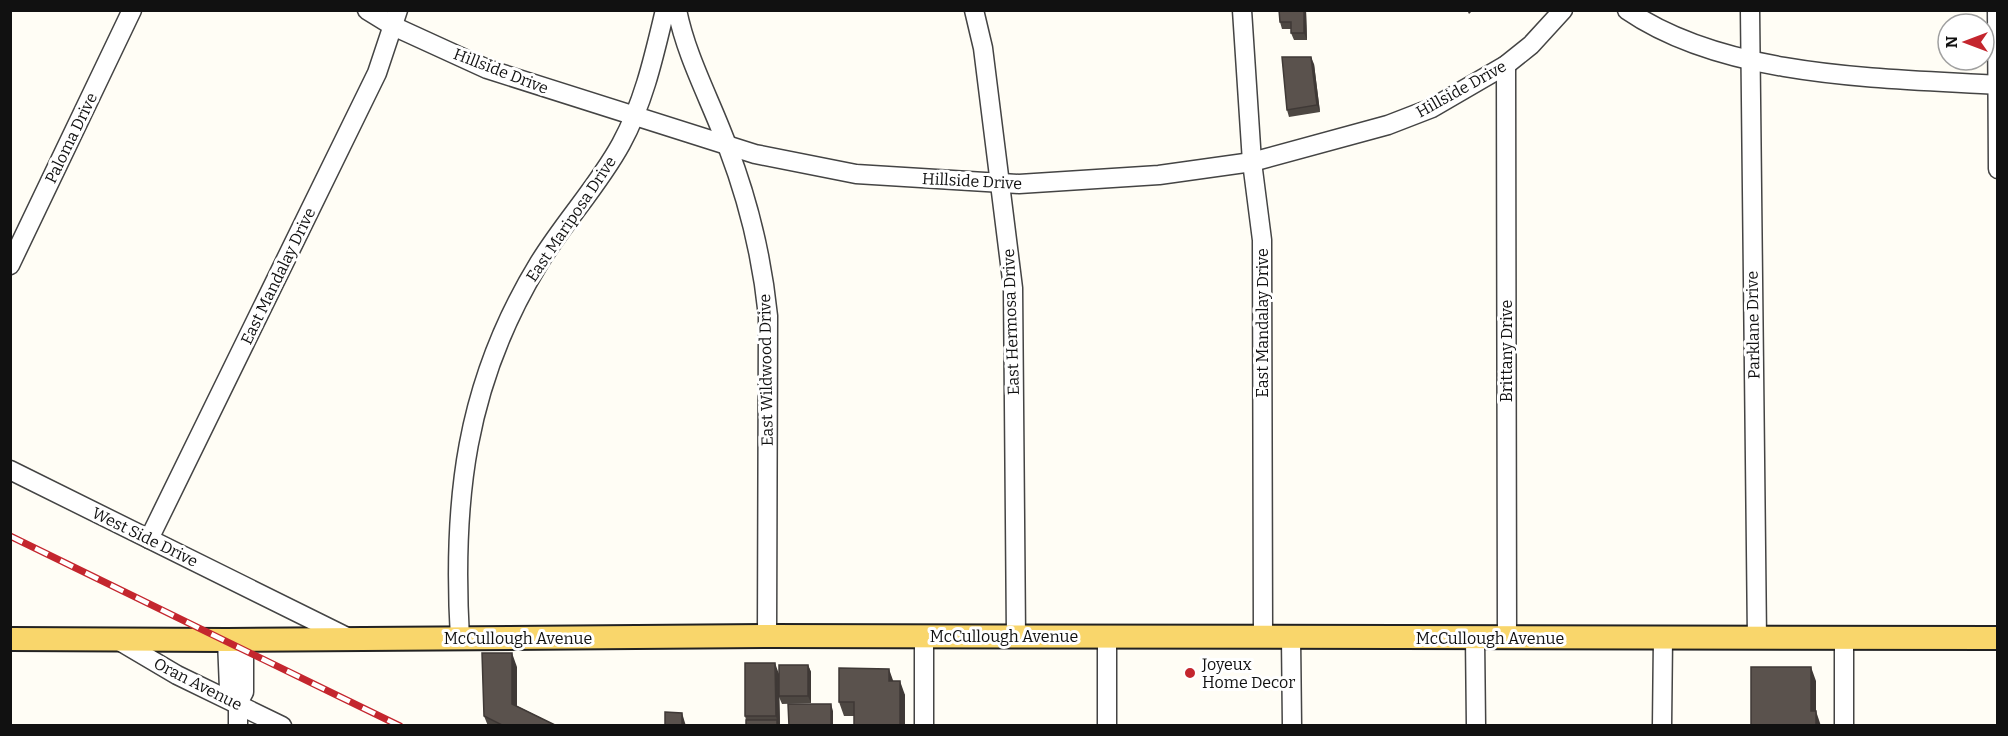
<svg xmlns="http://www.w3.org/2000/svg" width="2008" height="736" viewBox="0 0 2008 736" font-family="Bitter,serif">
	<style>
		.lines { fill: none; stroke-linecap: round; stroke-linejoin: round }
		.minor-casing { stroke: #444; stroke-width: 21 }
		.major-casing { stroke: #222; stroke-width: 26 }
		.minor { stroke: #fff; stroke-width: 18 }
		.major { stroke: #f9d66b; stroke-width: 22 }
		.rail-casing { stroke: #c4262e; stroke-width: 7 }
		.rail { stroke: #fff; stroke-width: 4.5; stroke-dasharray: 14; stroke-linecap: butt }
		.wall { fill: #4d4742 }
		.shaded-wall { fill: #3f3936 }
		.building { fill: #5a524d; stroke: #3f3936; stroke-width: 1.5 }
		.poi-dot { fill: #c4262e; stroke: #fff; stroke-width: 2 }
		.labels { text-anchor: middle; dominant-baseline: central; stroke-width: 6; stroke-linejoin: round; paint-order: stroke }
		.street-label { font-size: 16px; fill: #111; stroke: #fff }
		.poi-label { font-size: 16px; fill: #111; stroke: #fff; text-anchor: start }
	</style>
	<rect width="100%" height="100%" fill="#fffdf5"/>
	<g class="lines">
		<defs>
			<g id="minor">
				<polyline points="367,10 393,26 487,69 755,154 856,174 1019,184 1159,175 1252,162 1388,125 1432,108 1506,65 1531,45 1563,10"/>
				<path d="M677,10C687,59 711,101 728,148C749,203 762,257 768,316L767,636"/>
				<polyline points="974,10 983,48 1013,288 1016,636"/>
				<polyline points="1242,10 1252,162 1262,240 1263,637"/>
				<path d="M1627,10C1726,78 1881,78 1998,85"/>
				<polyline points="1750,10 1757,639"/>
				<polyline points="1997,10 1998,169"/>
				<polyline points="1506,65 1507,638"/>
				<polyline points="10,265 132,10"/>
				<polyline points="10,470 349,638"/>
				<polyline points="149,539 377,73 398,10"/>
				<polyline points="1107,637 1107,726"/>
				<polyline points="1291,638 1292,726"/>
				<polyline points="1475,638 1476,726"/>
				<polyline points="116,639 177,675 282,726"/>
				<path d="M460,639C452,501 465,384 539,263C564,222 598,186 621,144C644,102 654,56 665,10"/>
				<polyline points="1844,639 1844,726"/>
				<polyline points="227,640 229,689 238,703"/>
				<polyline points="238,726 238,703 244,692 244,640"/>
				<polyline points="924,726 924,636"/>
				<polyline points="1662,726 1663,638"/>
			</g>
			<polyline id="major" points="10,639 227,640 767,636 1998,638"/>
		</defs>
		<!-- minor casing -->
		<use href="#minor" class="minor-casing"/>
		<!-- major casing -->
		<use href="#major" class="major-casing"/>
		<!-- minor -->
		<use href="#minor" class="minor"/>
		<!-- major -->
		<use href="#major" class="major"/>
		<defs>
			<polyline id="rail" points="10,536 400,726"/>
		</defs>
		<!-- rail casing -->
		<use href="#rail" class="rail-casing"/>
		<!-- rail -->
		<use href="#rail" class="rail"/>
	</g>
	<!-- wall -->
	<g class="wall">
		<polygon points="1306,10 1307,40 1294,40 1291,33 1291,29 1282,29 1280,22"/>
		<polygon points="1314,64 1320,112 1289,117 1287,110"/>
		<polygon points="808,665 811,672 811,703 782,704 779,697 780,726 746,720 745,716 779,673"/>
		<polygon points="517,667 517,706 557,726 488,726 484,716"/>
		<polygon points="894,681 905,695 905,726 854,726 854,716 844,716 839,702"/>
	</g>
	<!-- shaded-wall -->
	<g class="shaded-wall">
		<polygon points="1304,10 1306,10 1307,40 1304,33"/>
		<polygon points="1467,10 1473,10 1469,14"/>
		<polygon points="1311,57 1314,64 1320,112 1317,105"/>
		<polygon points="512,653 517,667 517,718 512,704"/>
		<polygon points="775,663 779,674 780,726 777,726 777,720 776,716"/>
		<polygon points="808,665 811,672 811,703 808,696"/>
		<polygon points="1811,667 1816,681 1816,711 1821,726 1816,726 1811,711"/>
		<polygon points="889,669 894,683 889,681"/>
		<polygon points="900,681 905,695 905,726 900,726"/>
		<polygon points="831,704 833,711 833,726 831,726"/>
		<polygon points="682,713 686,726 682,726"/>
	</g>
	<!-- building -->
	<g class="building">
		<polygon points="1279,10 1304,10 1304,33 1291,33 1291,22 1280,22"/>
		<polygon points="1282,57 1311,57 1317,105 1287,110"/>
		<polygon points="482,653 512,653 512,704 557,726 504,726 484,716"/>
		<polygon points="745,663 775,663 776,716 745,716"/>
		<rect x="779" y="665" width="29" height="31"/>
		<polygon points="1751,667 1811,667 1811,711 1816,711 1816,726 1751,726"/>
		<polygon points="839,668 889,669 889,681 900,681 900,726 854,726 854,702 839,702"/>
		<polygon points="788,704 831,704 831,726 789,726"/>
		<polygon points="665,712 682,713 682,726 665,726"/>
		<rect x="746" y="720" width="31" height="6"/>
	</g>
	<!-- markers -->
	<circle class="poi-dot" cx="1190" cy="673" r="6"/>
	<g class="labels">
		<!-- street labels -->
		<g class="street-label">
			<text transform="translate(501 71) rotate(21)">Hillside Drive</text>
			<text transform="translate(1461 89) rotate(-29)">Hillside Drive</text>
			<text transform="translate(71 138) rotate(-64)">Paloma Drive</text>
			<text transform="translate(972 181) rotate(3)">Hillside Drive</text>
			<text transform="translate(571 219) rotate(-56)">East Mariposa Drive</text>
			<text transform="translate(278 276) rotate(-64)">East Mandalay Drive</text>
			<text transform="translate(1011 322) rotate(-92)">East Hermosa Drive</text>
			<text transform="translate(1262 323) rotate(-90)">East Mandalay Drive</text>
			<text transform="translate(1753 325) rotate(-91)">Parklane Drive</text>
			<text transform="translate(1506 351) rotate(-90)">Brittany Drive</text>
			<text transform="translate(766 370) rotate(-91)">East Wildwood Drive</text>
			<text transform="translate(145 537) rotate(26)">West Side Drive</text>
			<text x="1004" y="636">McCullough Avenue</text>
			<text x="518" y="638">McCullough Avenue</text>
			<text x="1490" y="638">McCullough Avenue</text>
			<text transform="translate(198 684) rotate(27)">Oran Avenue</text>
		</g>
		<!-- poi labels -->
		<g class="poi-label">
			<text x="1202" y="664">Joyeux<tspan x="1202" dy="18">Home Decor</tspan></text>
		</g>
	</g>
	<!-- border -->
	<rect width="2008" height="736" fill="none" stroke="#111111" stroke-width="24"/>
	<!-- north arrow -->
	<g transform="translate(1966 42) rotate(270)"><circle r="28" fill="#ffffff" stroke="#a0a0a0" stroke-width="1.5"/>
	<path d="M0-4.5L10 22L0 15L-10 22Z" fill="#c4262e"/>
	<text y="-9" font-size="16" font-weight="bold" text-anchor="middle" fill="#111111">N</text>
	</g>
</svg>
